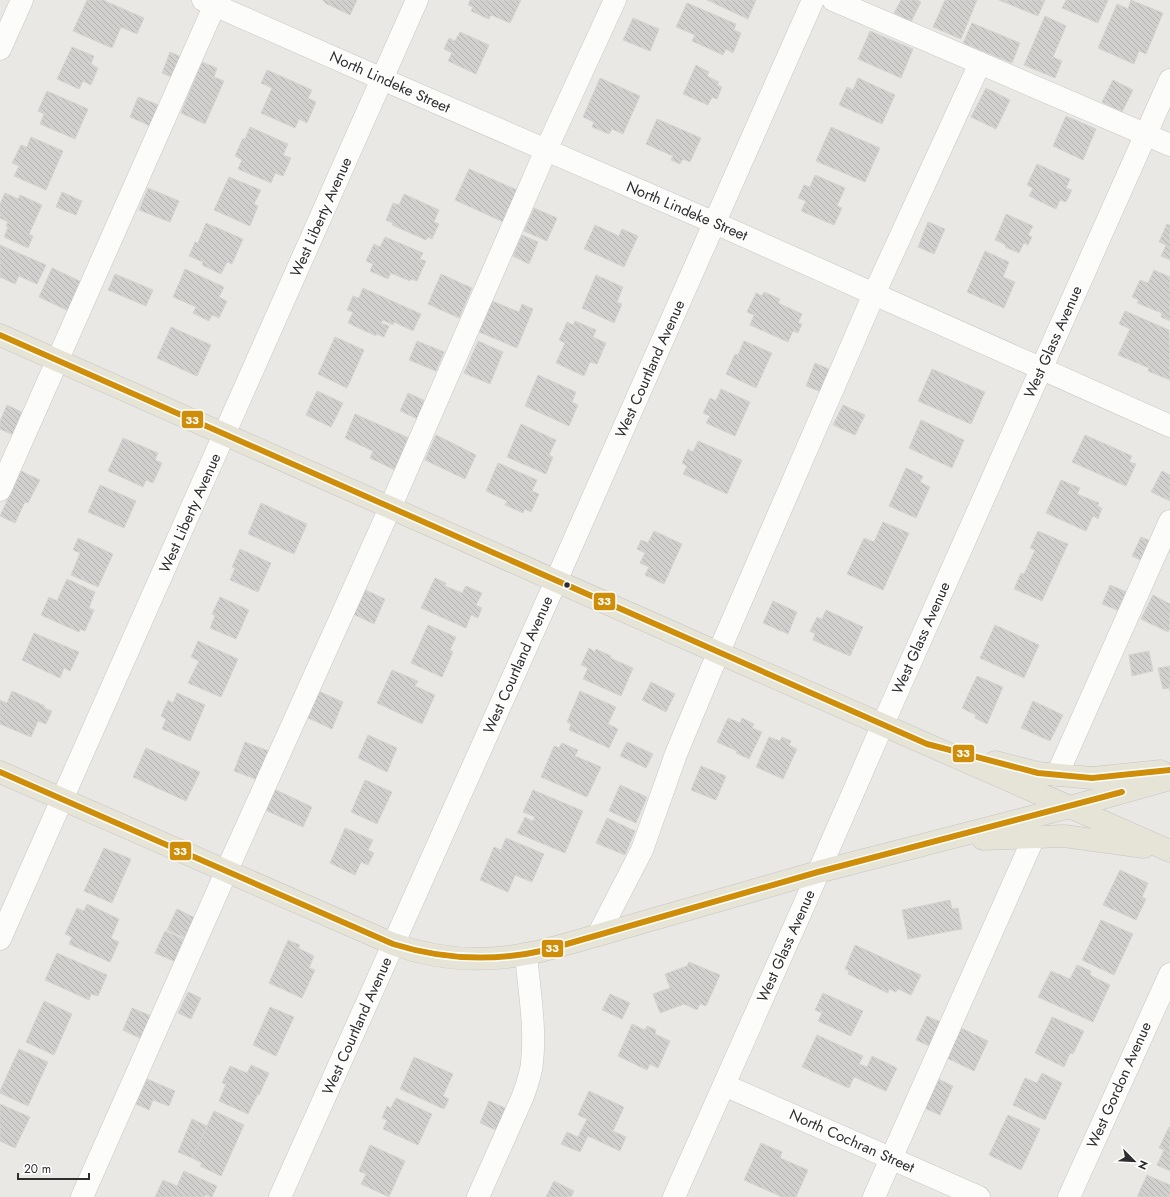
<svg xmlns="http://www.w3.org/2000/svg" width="1170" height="1197" viewBox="0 0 1170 1197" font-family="Jost,sans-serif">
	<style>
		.building { fill: url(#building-back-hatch); stroke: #d5d4d1 }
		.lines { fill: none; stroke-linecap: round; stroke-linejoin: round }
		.minor-casing { stroke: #c7c6c7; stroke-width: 23 }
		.major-casing { stroke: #c6c5c4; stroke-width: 23 }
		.minor { stroke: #fcfcfb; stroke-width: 22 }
		.major { stroke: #e6e3d7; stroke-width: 22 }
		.bus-1-casing { stroke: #fff; stroke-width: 9 }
		.bus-1 { stroke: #cf8e09; stroke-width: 6 }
		.bus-dot { fill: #2e2e2e; stroke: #fff; stroke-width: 1.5 }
		.labels { text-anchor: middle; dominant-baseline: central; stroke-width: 3; stroke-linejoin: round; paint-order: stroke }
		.street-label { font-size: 15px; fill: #2e2e2e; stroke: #fff }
		.line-badge { stroke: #fff; stroke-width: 1.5 }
		.badge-label { font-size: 11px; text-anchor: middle; font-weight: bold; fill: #fff }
	</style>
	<defs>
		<pattern id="building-back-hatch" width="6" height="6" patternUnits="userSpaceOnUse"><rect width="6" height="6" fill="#d2d0ce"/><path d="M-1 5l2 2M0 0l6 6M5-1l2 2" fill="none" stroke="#b5b3b1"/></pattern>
	</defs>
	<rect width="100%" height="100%" fill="#eae8e5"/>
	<!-- building -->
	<g class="building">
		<polygon points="87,0 103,0 144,18 137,34 121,27 112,48 73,31"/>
		<polygon points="322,0 357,0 350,15 325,3 325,2"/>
		<polygon points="470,0 521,0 510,23 491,15 489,19 471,11 473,7 468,5"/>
		<polygon points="707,0 756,0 748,19"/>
		<polygon points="901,0 917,0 921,2 911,22 894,13"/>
		<polygon points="945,0 977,0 961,39 933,27"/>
		<polygon points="999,0 1045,0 1038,16"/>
		<polygon points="1066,0 1108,0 1098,23 1062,8"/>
		<polygon points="1131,0 1163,13 1146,54 1139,51 1134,64 1098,48 1117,4 1128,9"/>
		<polygon points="687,3 736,24 734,30 741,33 733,53 726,49 723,55 692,41 695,35 676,27"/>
		<polygon points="1045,16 1066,26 1053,57 1062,61 1055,78 1024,65"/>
		<polygon points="633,18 659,29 650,51 623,40"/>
		<polygon points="972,23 1020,43 1012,63 963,43"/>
		<polygon points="870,31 913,49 901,78 858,59"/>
		<polygon points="460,32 489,45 476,74 448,61 452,53 444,49 449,38 455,41"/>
		<polygon points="72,47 94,56 91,64 98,68 91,85 83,81 79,89 57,79"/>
		<polygon points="170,52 188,60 179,80 162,73"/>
		<polygon points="202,62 217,68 214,77 224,81 205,124 181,113"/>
		<polygon points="696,65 709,72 707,76 719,82 717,85 722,87 717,99 712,97 708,105 683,94"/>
		<polygon points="267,70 312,90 308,98 316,102 307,123 299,119 295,128 261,113 272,88 261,83"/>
		<polygon points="600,78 640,96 623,134 612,129 609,134 592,127 594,122 583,117"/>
		<polygon points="858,78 895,95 882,124 839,105 847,87 853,90"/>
		<polygon points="1113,80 1133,90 1122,112 1102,102"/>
		<polygon points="986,88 1010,100 996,129 971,117"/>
		<polygon points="47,91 88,109 75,139 40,124 44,114 38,111"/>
		<polygon points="138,97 164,107 155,128 130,117"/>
		<polygon points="1066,116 1096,129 1083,160 1053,146"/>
		<polygon points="657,119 701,138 690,162 683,159 680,164 671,160 673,156 646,144"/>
		<polygon points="250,127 288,144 283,155 291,158 283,176 275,173 271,183 238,169 242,160 235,156 243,138 245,139"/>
		<polygon points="831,127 880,148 865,182 816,161"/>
		<polygon points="31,137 63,151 46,190 14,176 19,166 12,163 21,145 27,147"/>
		<polygon points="1037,164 1070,179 1066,188 1072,190 1066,202 1060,200 1056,209 1029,196 1033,188 1027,185"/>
		<polygon points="469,169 524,193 510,225 455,200"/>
		<polygon points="815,175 845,188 837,206 842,208 834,225 801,211 806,201 798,198 804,185 810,187"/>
		<polygon points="229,177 261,190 254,204 258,206 250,226 214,210"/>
		<polygon points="148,188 179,201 170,222 139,210"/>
		<polygon points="62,192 82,201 76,215 56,207"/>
		<polygon points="5,193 18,199 20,195 42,205 29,234 33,236 28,248 4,237 8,227 6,226 8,222 0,218 0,204"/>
		<polygon points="404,194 439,210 434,222 439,224 432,239 428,237 426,240 392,225 393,223 386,220 393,203 399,205"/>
		<polygon points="534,208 557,218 547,241 524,231"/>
		<polygon points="1006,214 1033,226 1028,235 1032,237 1028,245 1024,243 1019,253 1005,247 1006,245 995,240"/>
		<polygon points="928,222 945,229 934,254 918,247"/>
		<polygon points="206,223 243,239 232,264 227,262 221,274 202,265 203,262 189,256 195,242 198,243"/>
		<polygon points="1167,224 1170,225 1170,260 1161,256 1166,245 1159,242"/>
		<polygon points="595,225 619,236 622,229 638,236 624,267 584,249"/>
		<polygon points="522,235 538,242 529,264 513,256"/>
		<polygon points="385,237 423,253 420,259 426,261 417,281 411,279 410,281 391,273 388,279 370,271 373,264 366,261 374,244 380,247"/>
		<polygon points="0,245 46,265 37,284 19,276 15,284 0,277"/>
		<polygon points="985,251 1009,262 1003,277 1015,282 1004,308 967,292"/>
		<polygon points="52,268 88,285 75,314 39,297"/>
		<polygon points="185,269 224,287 219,297 227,301 219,318 212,315 209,321 193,313 196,307 173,297"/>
		<polygon points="1154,270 1170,277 1170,321 1161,317 1162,313 1137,303 1139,300 1132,297 1140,280 1148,283"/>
		<polygon points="115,274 153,290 146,306 108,290"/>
		<polygon points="441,274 472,288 459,318 428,304"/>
		<polygon points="596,275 623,287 617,302 622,304 614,323 582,308"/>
		<polygon points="363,288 421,314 413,331 394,322 393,325 383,320 381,323 389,326 384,337 376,334 376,336 348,323 353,312 347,310 353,296 359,298"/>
		<polygon points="764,292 780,299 778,303 802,314 798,323 802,324 798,333 793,331 788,342 750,325 754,315 747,312 756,293 762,296"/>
		<polygon points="492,301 519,312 522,304 533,309 517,348 479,332"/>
		<polygon points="1125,311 1169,330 1170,380 1148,371 1149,368 1118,355 1130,329 1119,324"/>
		<polygon points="575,321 596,330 593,337 606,343 597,364 590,362 584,376 556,363 565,343 559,340 567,322 573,325"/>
		<polygon points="171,327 211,345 197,376 157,358"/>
		<polygon points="335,337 364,350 347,388 318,374"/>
		<polygon points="417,341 444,352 436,371 409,360"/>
		<polygon points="478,341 503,352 490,384 464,373"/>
		<polygon points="744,341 772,353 756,388 726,374 735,354 738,355"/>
		<polygon points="815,363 838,373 829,395 806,386"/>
		<polygon points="932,369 985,392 971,424 918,401"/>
		<polygon points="538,375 576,392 572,402 578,405 569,426 525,406"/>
		<polygon points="721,389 750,402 735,436 706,423 710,416 703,413 710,398 716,401"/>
		<polygon points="317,391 343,403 331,427 306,415"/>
		<polygon points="408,393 428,402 420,420 400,411"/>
		<polygon points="7,405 30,416 20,438 0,429 0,421"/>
		<polygon points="843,405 865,415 855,435 833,425"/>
		<polygon points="355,414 409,438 395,470 370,458 373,451 345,438"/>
		<polygon points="921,420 964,440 952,468 909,448"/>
		<polygon points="521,424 556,440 549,455 553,457 546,474 507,457"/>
		<polygon points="436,435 476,455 465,479 425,460"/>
		<polygon points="1085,435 1132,456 1129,462 1136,464 1126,486 1072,462"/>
		<polygon points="123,438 158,453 155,460 162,463 153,483 146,480 143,487 108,471"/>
		<polygon points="698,441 742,460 727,494 683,474 687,466 682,463 688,449 693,452"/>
		<polygon points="498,463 537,480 532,491 539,494 531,512 525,509 523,513 505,505 507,501 486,491"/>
		<polygon points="906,468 923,476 920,482 930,487 916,518 889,506"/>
		<polygon points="21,471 40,480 28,503 25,502 15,523 0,516"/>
		<polygon points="1162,471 1170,475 1170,501 1151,492"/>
		<polygon points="1061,480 1080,488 1077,494 1099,503 1097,506 1102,508 1098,519 1093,516 1086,531 1046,513"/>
		<polygon points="100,485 136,501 124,528 88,512"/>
		<polygon points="261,503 307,524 294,554 248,534"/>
		<polygon points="883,522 909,533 883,590 847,574 864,538 874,542"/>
		<polygon points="654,531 682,544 664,584 645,575 649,567 640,563 645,553 637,549 641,540 648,543"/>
		<polygon points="1038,531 1068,544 1042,601 1014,589 1021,573 1024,574 1035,550 1030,548"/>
		<polygon points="1141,537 1158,544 1149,564 1132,556"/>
		<polygon points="78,538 113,554 98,587 71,575 80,553 73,550"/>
		<polygon points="240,549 271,563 258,592 230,580 235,568 232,567"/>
		<polygon points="435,578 446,583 445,586 462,593 466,586 482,593 476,605 482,608 478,618 471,615 466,628 421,608"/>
		<polygon points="67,579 95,592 89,608 94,610 85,631 80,629 79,632 41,615 49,597 57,601"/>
		<polygon points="1110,585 1134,595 1127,614 1102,604"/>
		<polygon points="365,590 385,599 374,624 353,614"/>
		<polygon points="1153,595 1170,604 1170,628 1168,632 1141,619"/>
		<polygon points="220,597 249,610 236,639 210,628 215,616 212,614"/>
		<polygon points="773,601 797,612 788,634 763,623"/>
		<polygon points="826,610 863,627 850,656 813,640 815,634 810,631 817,617 822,619"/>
		<polygon points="428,625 456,637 450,650 453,652 442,677 411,663"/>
		<polygon points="995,625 1039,645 1024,678 980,658"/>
		<polygon points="34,633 79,652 70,671 64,668 60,678 22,660"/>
		<polygon points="198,641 238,659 221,697 188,683 199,661 191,657"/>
		<polygon points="589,648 595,652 596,649 611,656 610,658 633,668 621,696 583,679 588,668 581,665"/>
		<polygon points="1149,651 1153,671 1132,676 1129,655"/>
		<polygon points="1170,666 1170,691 1169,688 1163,689 1158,668"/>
		<polygon points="392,670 418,681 415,686 435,695 422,724 377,703"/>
		<polygon points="977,676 1003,687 987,724 975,718 976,715 962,708"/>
		<polygon points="651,682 675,694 666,712 642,700"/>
		<polygon points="12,691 45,706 44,708 52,711 46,724 38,721 31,737 0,724 0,700 7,703"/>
		<polygon points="318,691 343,702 332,729 306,717"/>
		<polygon points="580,691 616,707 608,724 618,729 609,748 569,730 571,724 567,722"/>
		<polygon points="177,693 205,705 190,741 162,729 166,719 161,716 168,700 173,703"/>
		<polygon points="1033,701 1063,715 1050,741 1021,728"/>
		<polygon points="728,718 740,723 742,718 754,724 752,728 762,732 749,759 736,753 737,751 717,742"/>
		<polygon points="368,735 397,748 387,772 358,758"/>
		<polygon points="769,737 780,741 782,737 791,741 789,745 797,749 783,779 756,767"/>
		<polygon points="245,742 274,753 263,782 234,771"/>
		<polygon points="627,742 653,754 646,768 620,756"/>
		<polygon points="562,743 578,750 575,756 601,767 587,797 541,777 554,746 559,748"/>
		<polygon points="146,748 200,772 186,801 133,777"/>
		<polygon points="701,766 726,776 716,800 691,790"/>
		<polygon points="365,780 392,792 377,824 351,812"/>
		<polygon points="620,785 647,797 636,823 609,811"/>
		<polygon points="274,789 312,807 303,827 265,810"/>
		<polygon points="533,790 583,811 565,853 517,833 525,817 533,821 535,817 523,812"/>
		<polygon points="607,818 635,831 625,855 596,843"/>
		<polygon points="345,828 373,840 368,850 374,853 368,865 361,862 355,875 330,863"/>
		<polygon points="506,838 544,854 532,882 515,875 508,892 480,880 494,847 501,850"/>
		<polygon points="104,848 131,859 112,903 84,891"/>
		<polygon points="1120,870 1148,883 1142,897 1146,899 1136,920 1103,905"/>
		<polygon points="950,900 952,909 958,908 962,929 908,939 902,910"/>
		<polygon points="87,904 119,919 111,938 119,942 110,962 69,944 72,937 65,934 77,908 84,911"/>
		<polygon points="177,909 195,918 185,938 167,930"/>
		<polygon points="1101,920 1133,934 1114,975 1082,960"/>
		<polygon points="165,931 186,940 176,962 155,953"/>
		<polygon points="288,940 300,945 298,948 314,956 309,968 315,970 302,998 269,983"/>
		<polygon points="855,945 921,975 911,995 898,989 896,992 889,989 888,993 848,974 849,971 845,969"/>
		<polygon points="57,953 107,975 98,996 91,994 89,1000 45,980"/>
		<polygon points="689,962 720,975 706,1006 700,1004 697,1010 684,1004 660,1013 653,994 670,988 665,974 687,966"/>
		<polygon points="1077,965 1091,971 1090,975 1110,985 1093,1022 1038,997 1051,971 1070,979"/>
		<polygon points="188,992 201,998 191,1019 178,1013"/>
		<polygon points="823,993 863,1011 851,1036 818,1021 822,1013 815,1010"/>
		<polygon points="610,994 630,1003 622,1019 602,1010"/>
		<polygon points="44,1001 72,1014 54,1055 26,1042"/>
		<polygon points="270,1007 294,1017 276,1056 253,1045"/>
		<polygon points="132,1008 156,1018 146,1041 123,1030"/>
		<polygon points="927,1016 945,1024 934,1048 916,1040"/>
		<polygon points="1052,1017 1084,1031 1073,1054 1070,1053 1064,1067 1035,1053"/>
		<polygon points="632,1024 645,1030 647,1026 656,1030 655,1034 670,1041 658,1068 650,1064 647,1070 618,1056"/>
		<polygon points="959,1027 988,1041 974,1071 945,1057"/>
		<polygon points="817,1035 863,1056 859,1064 867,1067 872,1056 897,1068 886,1091 854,1077 849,1088 802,1067"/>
		<polygon points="19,1049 48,1062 28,1106 0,1093 0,1091"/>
		<polygon points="414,1057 453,1074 443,1096 449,1099 444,1109 400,1089"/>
		<polygon points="251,1065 269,1073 259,1095 258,1094 248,1114 219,1101 226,1084 222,1083 230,1066 247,1073"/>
		<polygon points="1042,1073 1062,1083 1045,1120 1013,1105 1025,1078 1037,1083"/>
		<polygon points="936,1078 953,1086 940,1115 922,1107"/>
		<polygon points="147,1079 175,1091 169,1106 153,1100 149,1110 136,1104"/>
		<polygon points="589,1091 624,1107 613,1131 626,1137 620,1151 588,1136 580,1152 561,1144 567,1132 578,1137 587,1119 578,1115"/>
		<polygon points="396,1098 432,1114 418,1145 383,1129 387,1120 382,1118 387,1106 391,1108"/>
		<polygon points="489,1101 510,1110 500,1132 480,1123"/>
		<polygon points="0,1104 30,1117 15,1148 0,1141"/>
		<polygon points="214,1111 244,1125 221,1176 200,1166 202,1163 192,1158"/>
		<polygon points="1008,1115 1040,1129 1021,1170 989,1155"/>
		<polygon points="192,1119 207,1126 192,1158 178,1152"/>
		<polygon points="1169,1127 1170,1127 1170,1171 1157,1165 1164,1150 1159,1148"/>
		<polygon points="761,1143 782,1152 780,1158 808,1170 796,1197 782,1197 744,1180"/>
		<polygon points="370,1145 405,1161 389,1197 361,1184 366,1174 359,1171"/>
		<polygon points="184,1171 217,1186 212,1197 205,1195 204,1197 155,1197 163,1180 177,1186"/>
		<polygon points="1147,1175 1170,1185 1170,1197 1137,1197"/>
		<polygon points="554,1181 574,1191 571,1197 546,1197"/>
	</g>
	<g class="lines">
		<defs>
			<g id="minor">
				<polyline points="203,0 382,79 715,223 1170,426"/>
				<polyline points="833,0 1170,145"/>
				<polyline points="0,49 22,0"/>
				<polyline points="0,490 217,0"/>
				<polyline points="1057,775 1170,521"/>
				<polyline points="598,935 642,850 676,754 711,670 874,294 980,63"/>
				<polyline points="0,939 417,0"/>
				<polyline points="724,1085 979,1197"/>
				<polyline points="82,1197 227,870 390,508 546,150 615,0"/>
				<polyline points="280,1197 556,581 813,0"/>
				<path d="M478,1197L523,1096C527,1085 531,1074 532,1063C536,1027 529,990 526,954"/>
				<polyline points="674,1197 804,905 883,724 1170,80"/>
				<polyline points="874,1197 1034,837"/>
				<polyline points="1069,1197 1170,974"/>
			</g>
			<g id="major">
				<polyline points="0,335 719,653 1170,851"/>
				<polyline points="995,762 1038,773 1092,778 1161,771"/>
				<path d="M0,772L393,944C436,959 481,963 525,954C539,952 553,948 567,944L818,872L1070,807L1170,779"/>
				<polyline points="983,839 1064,836 1144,847"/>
			</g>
		</defs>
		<!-- minor casing -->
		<use href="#minor" class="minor-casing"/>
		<!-- major casing -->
		<use href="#major" class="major-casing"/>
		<!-- minor -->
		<use href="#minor" class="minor"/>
		<!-- major -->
		<use href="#major" class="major"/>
		<defs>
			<g id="bus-1">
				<polyline points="0,335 927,744 1038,773 1092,778 1170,770"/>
				<path d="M0,772L393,944C444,960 494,962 546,950L818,872L1122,792"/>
			</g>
		</defs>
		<!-- bus-1 casing -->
		<use href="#bus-1" class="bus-1-casing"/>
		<!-- bus-1 -->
		<use href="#bus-1" class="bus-1"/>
	</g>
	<!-- markers -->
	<circle class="bus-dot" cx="567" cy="585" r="3.5"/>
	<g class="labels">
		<!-- street labels -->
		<g class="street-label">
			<text transform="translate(390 82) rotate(24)">North Lindeke Street</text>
			<text transform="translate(687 211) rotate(23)">North Lindeke Street</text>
			<text transform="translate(321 217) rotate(-66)">West Liberty Avenue</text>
			<text transform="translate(1053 342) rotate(-66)">West Glass Avenue</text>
			<text transform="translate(650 369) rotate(-66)">West Courtland Avenue</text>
			<text transform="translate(190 513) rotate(-66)">West Liberty Avenue</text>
			<text transform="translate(921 638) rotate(-66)">West Glass Avenue</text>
			<text transform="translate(518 665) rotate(-66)">West Courtland Avenue</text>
			<text transform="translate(786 946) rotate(-66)">West Glass Avenue</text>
			<text transform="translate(357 1026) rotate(-66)">West Courtland Avenue</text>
			<text transform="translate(1119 1085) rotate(-66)">West Gordon Avenue</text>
			<text transform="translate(852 1141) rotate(24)">North Cochran Street</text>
		</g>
	</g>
	<g class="line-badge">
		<rect x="181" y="410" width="23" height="19" rx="4" fill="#cf8e09"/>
		<rect x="593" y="592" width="23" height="19" rx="4" fill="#cf8e09"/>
		<rect x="952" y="744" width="23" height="19" rx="4" fill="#cf8e09"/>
		<rect x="169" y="841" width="23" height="20" rx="4" fill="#cf8e09"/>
		<rect x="541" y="939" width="23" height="19" rx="4" fill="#cf8e09"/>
	</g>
	<g class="badge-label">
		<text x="192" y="424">33</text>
		<text x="604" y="605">33</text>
		<text x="963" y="757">33</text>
		<text x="180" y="855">33</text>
		<text x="552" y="952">33</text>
	</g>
	<!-- north arrow -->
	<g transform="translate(1134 1161) rotate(114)" stroke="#ffffff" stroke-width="3" paint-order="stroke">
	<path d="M0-3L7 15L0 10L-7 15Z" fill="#2e2e2e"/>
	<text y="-6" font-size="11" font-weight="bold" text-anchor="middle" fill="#2e2e2e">N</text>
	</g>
	<!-- scale -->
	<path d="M18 1173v6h71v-6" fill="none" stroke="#2e2e2e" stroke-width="2"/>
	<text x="24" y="1173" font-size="12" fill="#2e2e2e" stroke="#ffffff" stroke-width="3" paint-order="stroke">20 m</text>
</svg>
